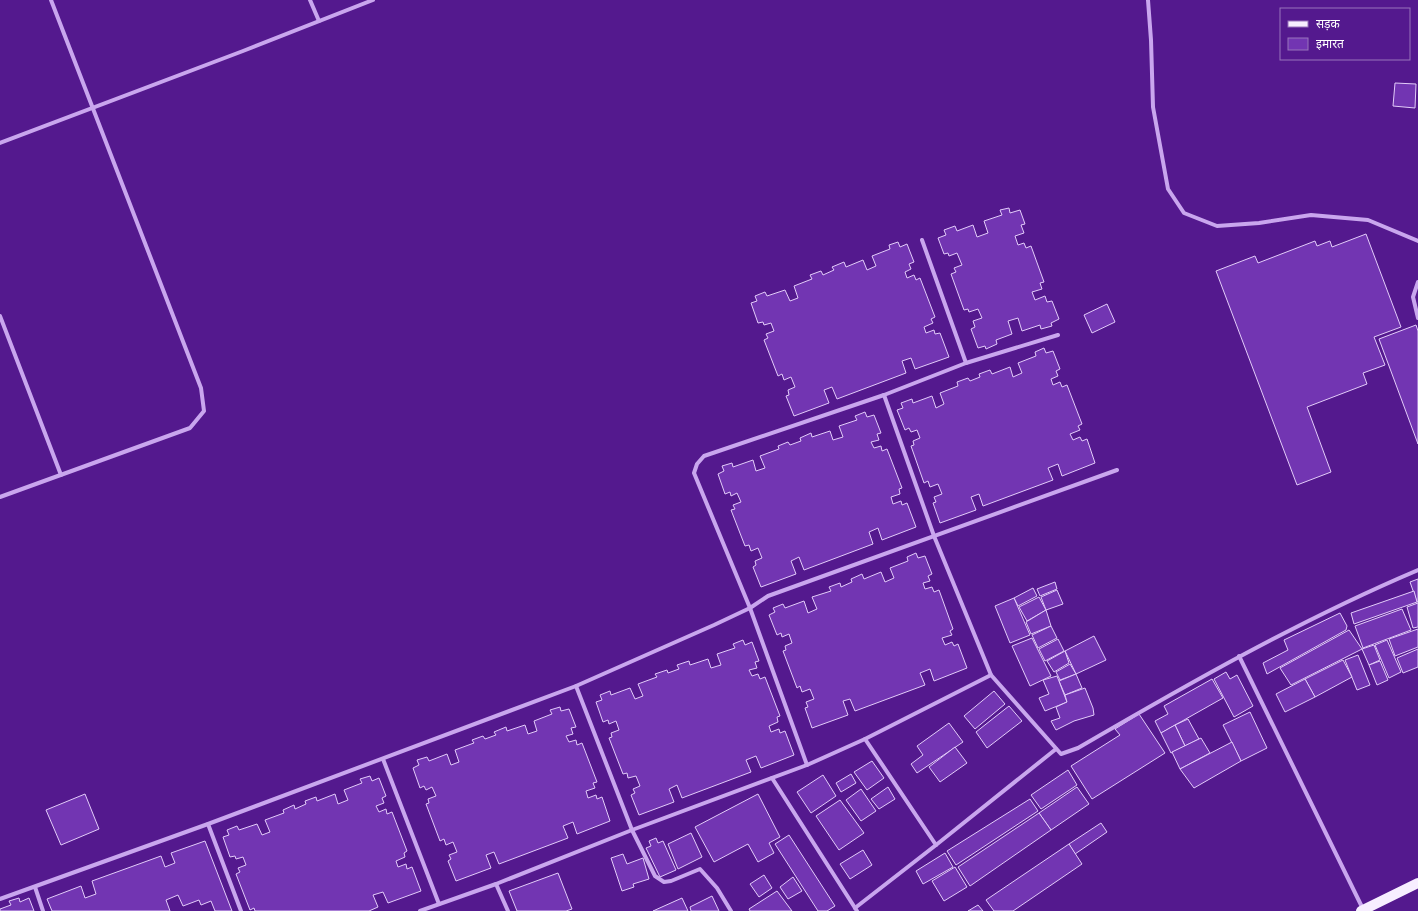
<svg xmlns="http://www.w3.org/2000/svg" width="1418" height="911" viewBox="0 0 1418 911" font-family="'Archivo Narrow','Noto Sans Devanagari',sans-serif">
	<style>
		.building { fill: #7235b2; stroke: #e3ccfa }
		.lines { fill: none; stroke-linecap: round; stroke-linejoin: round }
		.street { stroke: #c9a6ee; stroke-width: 4 }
		.primary { stroke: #f7eeff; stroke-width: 10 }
	</style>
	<rect width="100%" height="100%" fill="#54198e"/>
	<!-- building -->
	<g class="building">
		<polygon points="1395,83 1416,84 1415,108 1393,106"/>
		<polygon points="1009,208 1010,213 1020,210 1025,224 1021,225 1024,233 1015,236 1018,245 1024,243 1026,248 1031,246 1044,282 1040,283 1042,289 1032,292 1035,300 1045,296 1047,302 1052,301 1059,319 1051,323 1052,326 1041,329 1040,325 1022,331 1018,318 1008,321 1012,334 996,340 997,344 986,349 985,346 978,348 971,329 975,327 973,321 982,318 978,309 969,312 968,309 964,310 951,274 956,272 954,268 962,265 957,253 949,256 948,253 944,254 938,238 946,235 944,230 955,226 957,231 973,225 977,237 988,233 984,221 1002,215 1000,210"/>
		<polygon points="1366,234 1401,327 1374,337 1385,365 1363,373 1367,384 1307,407 1331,472 1297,485 1216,271 1255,256 1258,263 1315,241 1317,246 1330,241 1332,247"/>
		<polygon points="898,242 900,247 907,244 914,262 909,264 911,269 905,272 907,278 914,275 916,280 920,278 935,317 931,319 933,323 924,327 926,333 934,330 935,334 940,333 949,357 915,369 911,358 902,361 906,373 837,399 832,387 824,390 829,403 794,416 786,396 789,395 788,390 795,387 791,377 784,380 782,374 778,376 764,340 768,338 766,334 774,331 771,323 764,325 763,322 758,323 751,303 757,301 755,296 765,292 767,296 785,290 790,301 798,298 794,286 812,279 810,275 821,271 823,275 834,270 832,267 844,262 846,267 863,260 867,270 876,266 872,256 890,249 889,245"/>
		<polygon points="1107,304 1115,322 1092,333 1084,315"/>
		<polygon points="1416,325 1418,331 1418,444 1379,339"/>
		<polygon points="1044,348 1046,353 1053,351 1060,369 1056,371 1058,376 1051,379 1053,385 1060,382 1062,387 1067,385 1082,424 1078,426 1080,430 1070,434 1073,440 1080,437 1082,441 1087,439 1095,463 1062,476 1058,464 1048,468 1053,480 983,506 979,494 971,497 976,510 940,523 933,503 936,502 934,497 942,494 938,484 930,487 928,481 924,483 911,446 914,445 913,441 920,438 917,430 911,432 909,428 905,430 897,410 903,408 901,403 912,399 913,403 932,396 936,408 944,404 940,393 958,386 957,382 968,378 970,381 980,377 979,374 990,370 992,374 1010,367 1013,377 1022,373 1018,363 1036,356 1035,352"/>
		<polygon points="865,412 867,417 874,415 881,433 877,434 879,440 871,442 874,448 881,446 882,451 887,449 902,488 899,489 900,494 891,497 893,504 901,501 902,505 907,503 916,527 882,540 878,528 869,532 873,544 804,570 799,557 791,561 796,574 761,587 753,567 756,565 755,561 762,558 758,548 751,551 749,545 745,546 731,510 735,509 733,505 741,502 737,493 731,496 730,492 725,494 718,474 724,471 722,466 732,463 733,467 753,460 756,471 765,468 760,456 779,449 778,446 788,442 790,445 801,441 800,438 811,433 812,437 830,431 833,440 843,437 839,426 857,420 855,416"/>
		<polygon points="916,553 918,558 925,556 932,574 928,576 930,581 923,583 925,589 932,587 934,592 939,590 953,629 950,631 952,635 942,638 945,645 952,642 954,646 958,644 967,668 934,681 930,669 920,673 925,685 855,711 850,699 843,701 848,715 812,728 805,708 808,707 806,702 814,699 810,689 802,692 800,686 797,688 783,651 786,650 785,646 792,643 789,634 782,637 781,633 777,635 769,615 775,612 773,608 783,604 785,608 804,601 808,613 817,609 812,597 831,591 829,587 840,583 841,587 852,582 851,579 862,574 864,579 881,572 885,582 894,578 890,568 908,561 907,557"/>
		<polygon points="1418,579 1418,602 1417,602 1410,582"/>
		<polygon points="1055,582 1057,589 1040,596 1037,589"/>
		<polygon points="1033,588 1037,596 1018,606 1014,598"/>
		<polygon points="1057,590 1063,604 1046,610 1041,597"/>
		<polygon points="1414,591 1417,602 1354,624 1351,613"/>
		<polygon points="1039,597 1046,610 1027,621 1019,607"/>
		<polygon points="1014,598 1030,635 1010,643 995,606"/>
		<polygon points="1418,603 1418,627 1413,628 1407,607"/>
		<polygon points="1402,609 1411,630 1363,648 1355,626"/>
		<polygon points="1046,610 1051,626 1031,634 1026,622"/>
		<polygon points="1340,613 1347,626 1346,630 1267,674 1263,663 1288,650 1284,640"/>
		<polygon points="1051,626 1057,638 1038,648 1032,635"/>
		<polygon points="1418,629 1418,647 1395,656 1389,639"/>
		<polygon points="1349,630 1362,649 1291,685 1280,668"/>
		<polygon points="1094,636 1106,660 1076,674 1065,651"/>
		<polygon points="1032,638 1051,676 1030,686 1012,646"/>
		<polygon points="1058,639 1064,651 1045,661 1039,649"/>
		<polygon points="743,640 745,645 752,642 759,661 755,662 757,668 749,670 752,676 758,674 760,679 765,677 780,716 777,717 778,722 769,726 771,732 779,729 780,733 785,731 794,755 761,768 756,756 746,760 751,772 682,798 677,785 669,789 674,802 639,815 631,795 635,793 633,789 640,786 636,776 628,778 627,773 623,774 609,738 612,737 611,733 619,730 616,721 609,724 608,720 603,722 596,702 602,700 600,695 610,691 611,695 630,688 635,699 643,696 638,684 657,677 655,674 667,670 668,673 679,669 677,665 689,661 690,665 708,659 711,668 721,665 717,654 735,648 733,644"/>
		<polygon points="1387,640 1401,672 1389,678 1375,645"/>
		<polygon points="1374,645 1380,660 1369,665 1362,649"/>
		<polygon points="1418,649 1418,667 1403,673 1397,658"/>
		<polygon points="1065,651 1069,663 1054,672 1047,661"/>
		<polygon points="1358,655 1370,685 1357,690 1345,660"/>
		<polygon points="1343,660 1352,677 1315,697 1305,679"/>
		<polygon points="1380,661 1388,680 1377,685 1369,665"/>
		<polygon points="1070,664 1076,674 1060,680 1056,672"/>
		<polygon points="1226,672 1230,679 1237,675 1253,706 1234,717 1214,679"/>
		<polygon points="1076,674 1082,688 1065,695 1059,681"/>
		<polygon points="1057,676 1067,702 1045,711 1039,698 1049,694 1043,680"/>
		<polygon points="1212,679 1223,698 1161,733 1155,721 1168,714 1164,706"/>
		<polygon points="1305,679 1315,697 1285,712 1276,694"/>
		<polygon points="1085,688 1093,708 1094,715 1074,721 1056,730 1051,721 1060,718 1056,707 1067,702 1065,695"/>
		<polygon points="994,691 1005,704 975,729 964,716"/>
		<polygon points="1009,706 1022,721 987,748 976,732"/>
		<polygon points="560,707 561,711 569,709 576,727 571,728 573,734 566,736 569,742 576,740 577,745 582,743 597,782 593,783 595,788 586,791 588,798 596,795 597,799 602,797 610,821 577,834 573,822 563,826 568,838 499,864 494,852 486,855 491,868 456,881 448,861 451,859 449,855 457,852 453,842 446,845 444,839 440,841 426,804 429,803 428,799 436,796 432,787 426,790 424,786 420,788 413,768 419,765 417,760 427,757 429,761 447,754 451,765 459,762 455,750 474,743 472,740 483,736 485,739 496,735 494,732 506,727 507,731 525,725 528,734 537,731 534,721 552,714 550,710"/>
		<polygon points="1250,712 1267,748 1241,761 1223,725"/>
		<polygon points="1139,714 1165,753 1092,799 1071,766 1120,735 1115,729"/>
		<polygon points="1188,719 1199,739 1185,746 1175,725"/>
		<polygon points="949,723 963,742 917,773 911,764 923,755 917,746"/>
		<polygon points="1175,725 1185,746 1171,753 1161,733"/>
		<polygon points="1201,738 1210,753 1180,769 1172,752"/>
		<polygon points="1232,742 1241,761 1194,788 1180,769"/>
		<polygon points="955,747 967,763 940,782 929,767"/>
		<polygon points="872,761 884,778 867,790 854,772"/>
		<polygon points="1068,770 1077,785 1041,809 1031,795"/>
		<polygon points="851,774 856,783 841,792 836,783"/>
		<polygon points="823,775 836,796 811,813 797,792"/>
		<polygon points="370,776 372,781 379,778 386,796 382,798 384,803 376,806 379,812 386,809 387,814 392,812 407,851 404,853 405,857 396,861 398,867 406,864 407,869 412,867 421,891 388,903 383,892 373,895 378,907 369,911 255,911 254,908 250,910 236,874 240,872 238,868 246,865 243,857 236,859 235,856 230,857 223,837 229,835 227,830 237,826 239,830 257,824 262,835 270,832 265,820 284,813 283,810 294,805 295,809 306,804 305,801 316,797 317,801 335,794 338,804 348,800 344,790 362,783 360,779"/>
		<polygon points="888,787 895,799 879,809 871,799"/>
		<polygon points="1077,787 1089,804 1051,830 1039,813"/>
		<polygon points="861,789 876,811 861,821 846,800"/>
		<polygon points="85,794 99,829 61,845 46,810"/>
		<polygon points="758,794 780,837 769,843 774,853 758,862 748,844 714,862 695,827"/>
		<polygon points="1030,799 1038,811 956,865 947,851"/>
		<polygon points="840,800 864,833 839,850 816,816"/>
		<polygon points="1039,813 1051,830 970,886 958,867"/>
		<polygon points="1101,823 1107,832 1075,854 1069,844"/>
		<polygon points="691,833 702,857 678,869 668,844"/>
		<polygon points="789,835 835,906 827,911 818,911 775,844"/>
		<polygon points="656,838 658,843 663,841 676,870 660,877 646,848 651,846 649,841"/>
		<polygon points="205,841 232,911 215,911 211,901 201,905 199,900 183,906 178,895 166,900 170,911 52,911 47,899 81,886 85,898 96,894 92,881 161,856 165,867 175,863 171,853"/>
		<polygon points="1069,844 1082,864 1013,911 994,911 986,900"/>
		<polygon points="863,850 872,865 850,879 840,864"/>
		<polygon points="945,853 953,867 923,884 916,871"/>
		<polygon points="623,854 627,864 643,858 649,879 633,884 634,887 622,891 611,858"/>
		<polygon points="955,867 967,887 944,901 932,881"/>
		<polygon points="558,873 572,909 566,911 517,911 509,891"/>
		<polygon points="764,875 772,888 759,897 750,884"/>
		<polygon points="793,877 802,891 788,899 780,887"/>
		<polygon points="777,891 792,911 750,911 749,909"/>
		<polygon points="712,896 719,911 691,911 690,907"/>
		<polygon points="19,898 20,902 29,898 34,911 0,911 0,909 11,905 9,901"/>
		<polygon points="682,898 688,911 653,911"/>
		<polygon points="978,905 983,911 968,911"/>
	</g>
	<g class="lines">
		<!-- street -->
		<g class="street">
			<polyline points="310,0 319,21"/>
			<polyline points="1148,0 1151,40 1153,107 1168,189 1184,213 1217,226 1259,223 1311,215 1368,220 1418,241"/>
			<polyline points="0,143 243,51 373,0"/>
			<polyline points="922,240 966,363"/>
			<polyline points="1418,282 1413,297 1418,318"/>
			<polyline points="0,316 61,475"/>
			<path d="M884,395L934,536L991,675L1061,754L1078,748C1188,684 1300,620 1418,570"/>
			<polyline points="0,497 190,428 204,411 201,388 51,0"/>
			<polyline points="1239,656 1363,909"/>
			<polyline points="576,686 632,830 655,876 664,882 671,881 700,869 717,888 731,911"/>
			<polyline points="865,739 936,845"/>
			<polyline points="383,759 439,904"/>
			<polyline points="807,765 750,608 694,473 697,464 704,456 884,395 966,363 1058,335"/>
			<polyline points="772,778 857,911"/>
			<polyline points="208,824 241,911"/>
			<polyline points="496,884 508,911"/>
			<polyline points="35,887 43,911"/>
			<polyline points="0,899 208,824 576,686 714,625 750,608 768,596 1117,470"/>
			<polyline points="855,908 936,845 1056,749"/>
			<polyline points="420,911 496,884 632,830 807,765 865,739 991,675"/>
		</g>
		<!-- primary -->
		<polyline class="primary" points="1361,911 1418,883"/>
	</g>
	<!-- legend -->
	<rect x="1280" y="8" width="130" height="52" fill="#54198e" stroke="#9875bb"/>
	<rect x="1288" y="21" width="20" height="6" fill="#f7eeff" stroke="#9875bb"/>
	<text x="1316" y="28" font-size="12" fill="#ffffff">सड़क</text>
	<rect x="1288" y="38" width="20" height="12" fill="#7235b2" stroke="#9875bb"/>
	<text x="1316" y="48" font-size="12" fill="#ffffff">इमारत</text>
</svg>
